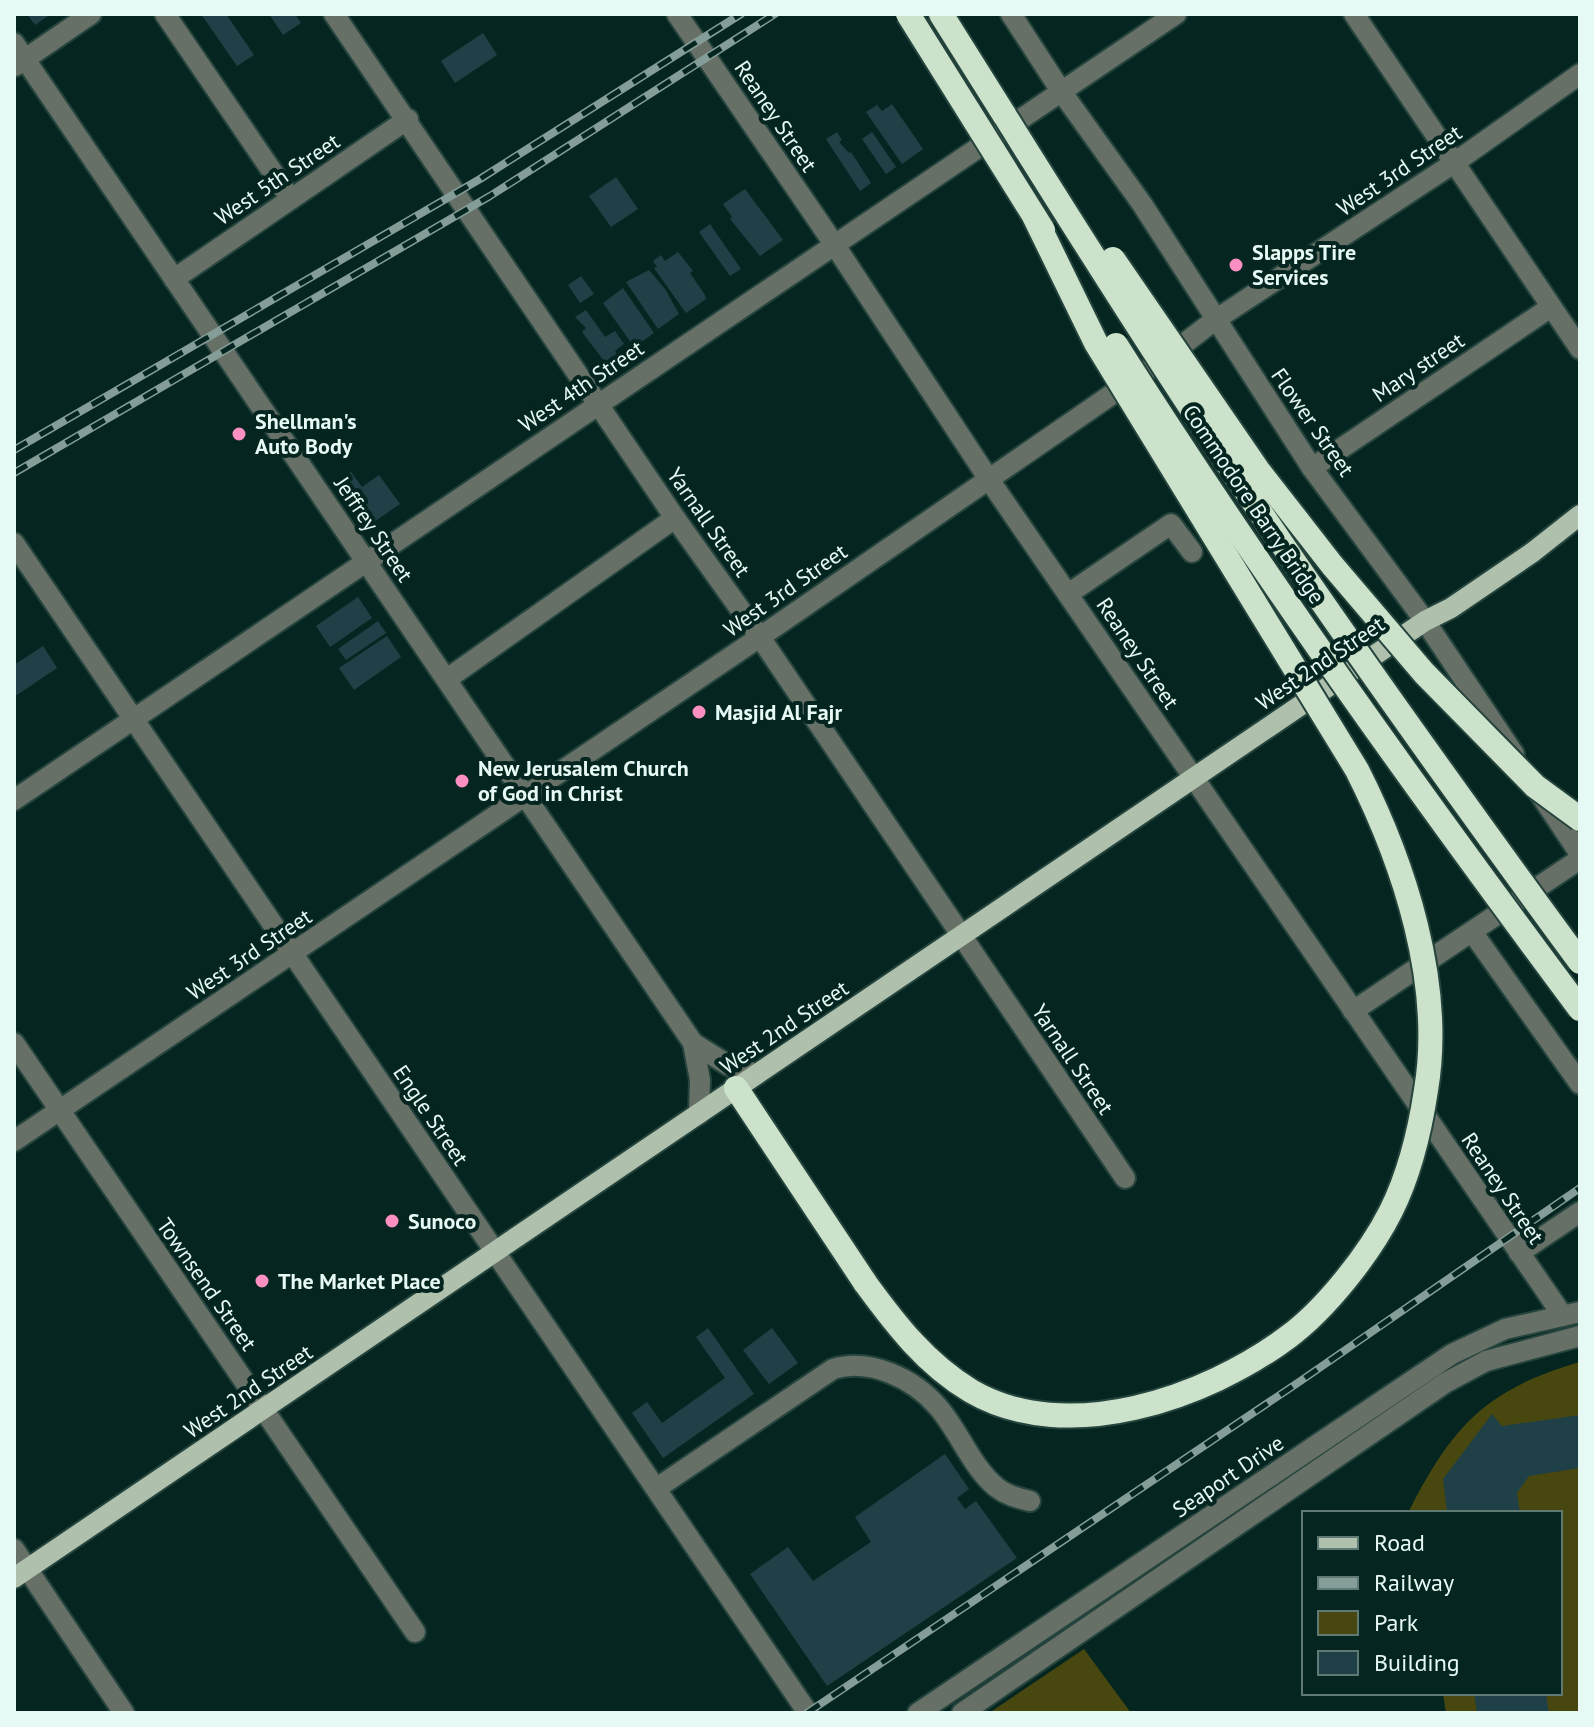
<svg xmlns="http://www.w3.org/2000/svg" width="1594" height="1727" viewBox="0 0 1594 1727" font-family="'PT Sans',sans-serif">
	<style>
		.green { fill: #48470f }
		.building { fill: #204047 }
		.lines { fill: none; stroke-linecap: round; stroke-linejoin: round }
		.minor-casing { stroke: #25443e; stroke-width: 24 }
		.major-casing { stroke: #25443e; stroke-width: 24 }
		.highway-casing { stroke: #25443e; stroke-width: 28 }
		.minor { stroke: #677066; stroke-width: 20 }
		.major { stroke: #afc1ad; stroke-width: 20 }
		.highway { stroke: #cce2ca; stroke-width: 24 }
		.rail-casing { stroke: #859d98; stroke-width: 8 }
		.rail { stroke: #052620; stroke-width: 5; stroke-dasharray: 15; stroke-linecap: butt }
		.highway-bridge-casing { stroke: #25443e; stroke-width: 28; stroke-linecap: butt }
		.highway-bridge { stroke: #cce2ca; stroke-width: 24 }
		.poi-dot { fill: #fc8fc1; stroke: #052620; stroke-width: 3 }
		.labels { text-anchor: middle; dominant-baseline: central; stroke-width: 8; stroke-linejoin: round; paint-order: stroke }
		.street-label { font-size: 22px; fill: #e7f9f4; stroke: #052620 }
		.poi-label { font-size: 22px; font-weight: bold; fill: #e7f9f4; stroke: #052620; text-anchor: start }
	</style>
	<rect width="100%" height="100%" fill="#052620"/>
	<!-- green -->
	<g class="green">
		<path d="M1580,1362V1713H1446L1443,1693H1560V1513H1409L1410,1509C1453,1425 1487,1389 1580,1362Z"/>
		<polygon points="1084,1649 1131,1713 989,1713"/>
	</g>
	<!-- building -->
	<g class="building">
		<polygon points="27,14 51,14 35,25"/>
		<polygon points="201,14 226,14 254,55 237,66"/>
		<polygon points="269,14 295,14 301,23 283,35"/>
		<polygon points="483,33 497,55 455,83 441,61"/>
		<polygon points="892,104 923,149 902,164 866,112 877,105 882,111"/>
		<polygon points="837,132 842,140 839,142 849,153 851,152 871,183 860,191 826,139"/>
		<polygon points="872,132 896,167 886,174 862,139"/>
		<polygon points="616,177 638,209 611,227 589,196"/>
		<polygon points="745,189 783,240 760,256 730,219 732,217 723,204"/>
		<polygon points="710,224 741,269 730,276 699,232"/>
		<polygon points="678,252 693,271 690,273 705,295 706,299 686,313 654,268 657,267 653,261 661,255 665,261"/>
		<polygon points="649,270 665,289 679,314 658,329 626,282"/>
		<polygon points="581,276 594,294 580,303 568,285"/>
		<polygon points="623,288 654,333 634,347 603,303"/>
		<polygon points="586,310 605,337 615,331 624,344 615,351 619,357 607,365 582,332 586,328 575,317"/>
		<polygon points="351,472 362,487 379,475 400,504 371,524 340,480"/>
		<polygon points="358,597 372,618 330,647 316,626"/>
		<polygon points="378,621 386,633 346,660 338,649"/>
		<polygon points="387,636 401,657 354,690 339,668"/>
		<polygon points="43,646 57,668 14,697 14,665"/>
		<polygon points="708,1328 754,1394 663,1458 632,1413 647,1402 662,1423 725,1378 696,1337"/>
		<polygon points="772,1328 798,1363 769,1384 743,1350"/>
		<polygon points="1492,1414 1502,1426 1580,1415 1580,1468 1529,1476 1517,1493 1520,1513 1447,1513 1443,1479"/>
		<polygon points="945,1454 969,1489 957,1498 965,1509 976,1501 1017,1558 827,1686 750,1574 788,1547 813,1581 871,1542 855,1517"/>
		<polygon points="1474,1693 1546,1693 1549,1713 1477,1713"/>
	</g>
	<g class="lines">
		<defs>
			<g id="minor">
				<polyline points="165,14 291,199"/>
				<polyline points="334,14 675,518 760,637 1125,1178"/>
				<polyline points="677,14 834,244 988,478 1563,1316"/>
				<polyline points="1011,14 1061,91 1142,204 1312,468 1425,621 1514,754"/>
				<polyline points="1354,14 1580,349"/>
				<polyline points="14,43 693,1043 728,1065 756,1074"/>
				<polyline points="15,66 91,14"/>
				<polyline points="174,279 408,119"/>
				<polyline points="1312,468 1551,307"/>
				<polyline points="14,543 808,1713"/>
				<polyline points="1068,594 1171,524 1192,552"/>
				<polyline points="447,679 675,518"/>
				<polyline points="1540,794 1580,854"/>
				<polyline points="14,800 1176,14"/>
				<polyline points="1473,933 1580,1084"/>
				<polyline points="1353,1011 1580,859"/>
				<polyline points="14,1043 415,1632"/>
				<polyline points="693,1043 700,1080 699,1114"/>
				<polyline points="14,1141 760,637 1169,355 1215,320 1454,163 1580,74"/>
				<polyline points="1519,1253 1580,1212"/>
				<path d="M657,1488L833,1369C870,1358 913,1378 938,1407C959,1431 971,1466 996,1487C1006,1495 1017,1498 1030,1501"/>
				<polyline points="14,1549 124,1713"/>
				<polyline points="918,1713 1452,1354 1505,1329 1580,1312"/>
				<polyline points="962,1713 1445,1383 1486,1361 1580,1336"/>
			</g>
			<polyline id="major" points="14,1578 1425,621 1451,608 1533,552 1580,515"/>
			<g id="highway">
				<polyline points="941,14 1005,116"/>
				<polyline points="736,1088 866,1284"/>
			</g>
		</defs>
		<!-- minor casing -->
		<use href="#minor" class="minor-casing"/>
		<!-- major casing -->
		<use href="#major" class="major-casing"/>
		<!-- highway casing -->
		<use href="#highway" class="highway-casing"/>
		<!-- minor -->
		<use href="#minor" class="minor"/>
		<!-- major -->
		<use href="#major" class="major"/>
		<!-- highway -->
		<use href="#highway" class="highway"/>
		<defs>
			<g id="rail">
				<polyline points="14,450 480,179 741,14"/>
				<polyline points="14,473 490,196 775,14"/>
				<polyline points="807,1713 1299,1382 1580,1188"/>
			</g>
		</defs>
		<!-- rail casing -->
		<use href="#rail" class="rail-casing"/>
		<!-- rail -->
		<use href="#rail" class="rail"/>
		<defs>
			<g id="highway-bridge">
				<polyline points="908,14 1043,230"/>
				<path d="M1005,116C1080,236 1155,355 1234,473C1345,639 1462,801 1580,962"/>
				<polyline points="1113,259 1258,470 1332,565 1424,673 1535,786 1580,819"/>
				<path d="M1116,345C1261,573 1419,793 1580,1009"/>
				<path d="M866,1284C896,1325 926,1364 971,1391C1067,1447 1206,1398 1288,1337C1326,1309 1370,1253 1391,1211C1409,1175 1420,1130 1426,1090C1444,984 1404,863 1357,770L1096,343L1035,218"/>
			</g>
		</defs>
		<!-- highway-bridge casing -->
		<use href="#highway-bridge" class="highway-bridge-casing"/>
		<!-- highway-bridge -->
		<use href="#highway-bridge" class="highway-bridge"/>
	</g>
	<!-- markers -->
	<g class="poi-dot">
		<circle cx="1236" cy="265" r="8"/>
		<circle cx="239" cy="434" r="8"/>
		<circle cx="699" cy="712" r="8"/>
		<circle cx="462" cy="781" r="8"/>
		<circle cx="392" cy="1221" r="8"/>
		<circle cx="262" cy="1281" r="8"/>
	</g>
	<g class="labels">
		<!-- street labels -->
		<g class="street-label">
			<text transform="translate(776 116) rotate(56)">Reaney Street</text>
			<text transform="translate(1399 170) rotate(-34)">West 3rd Street</text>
			<text transform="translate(277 179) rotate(-34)">West 5th Street</text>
			<text transform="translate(1418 367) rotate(-34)">Mary street</text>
			<text transform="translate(581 386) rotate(-34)">West 4th Street</text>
			<text transform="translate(1313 422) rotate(55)">Flower Street</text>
			<text transform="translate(1254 504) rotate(56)">Commodore Barry Bridge</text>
			<text transform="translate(709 522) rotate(55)">Yarnall Street</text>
			<text transform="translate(374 529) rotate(56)">Jeffrey Street</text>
			<text transform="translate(785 590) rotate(-35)">West 3rd Street</text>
			<text transform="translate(1138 653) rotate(56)">Reaney Street</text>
			<text transform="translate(1320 663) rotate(-34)">West 2nd Street</text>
			<text transform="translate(249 954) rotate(-34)">West 3rd Street</text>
			<text transform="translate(784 1027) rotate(-34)">West 2nd Street</text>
			<text transform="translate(1073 1059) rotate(56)">Yarnall Street</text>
			<text transform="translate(431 1115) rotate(56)">Engle Street</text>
			<text transform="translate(1503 1188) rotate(56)">Reaney Street</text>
			<text transform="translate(207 1284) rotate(55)">Townsend Street</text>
			<text transform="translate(248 1391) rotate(-34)">West 2nd Street</text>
			<text transform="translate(1228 1476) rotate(-34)">Seaport Drive</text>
		</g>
		<!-- poi labels -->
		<g class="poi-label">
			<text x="1252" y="252">Slapps Tire<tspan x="1252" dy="25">Services</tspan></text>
			<text x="255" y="421">Shellman's<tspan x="255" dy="25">Auto Body</tspan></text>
			<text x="715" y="712">Masjid Al Fajr</text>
			<text x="478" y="768">New Jerusalem Church<tspan x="478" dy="25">of God in Christ</tspan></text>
			<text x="408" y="1221">Sunoco</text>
			<text x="278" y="1281">The Market Place</text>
		</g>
	</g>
	<!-- border -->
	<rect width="1594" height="1727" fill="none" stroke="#e7f9f4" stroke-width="32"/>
	<!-- legend -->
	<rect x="1302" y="1511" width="260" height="184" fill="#052620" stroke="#5f7a75" stroke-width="2"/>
	<rect x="1318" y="1537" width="40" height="12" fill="#afc1ad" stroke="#5f7a75" stroke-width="2"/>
	<text x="1374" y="1551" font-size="24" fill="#e7f9f4">Road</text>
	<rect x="1318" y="1577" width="40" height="12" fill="#859d98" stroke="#5f7a75" stroke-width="2"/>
	<text x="1374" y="1591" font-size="24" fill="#e7f9f4">Railway</text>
	<rect x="1318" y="1611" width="40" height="24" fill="#48470f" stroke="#5f7a75" stroke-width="2"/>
	<text x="1374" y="1631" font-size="24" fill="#e7f9f4">Park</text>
	<rect x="1318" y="1651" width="40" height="24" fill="#204047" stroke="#5f7a75" stroke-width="2"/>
	<text x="1374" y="1671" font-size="24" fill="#e7f9f4">Building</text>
</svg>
